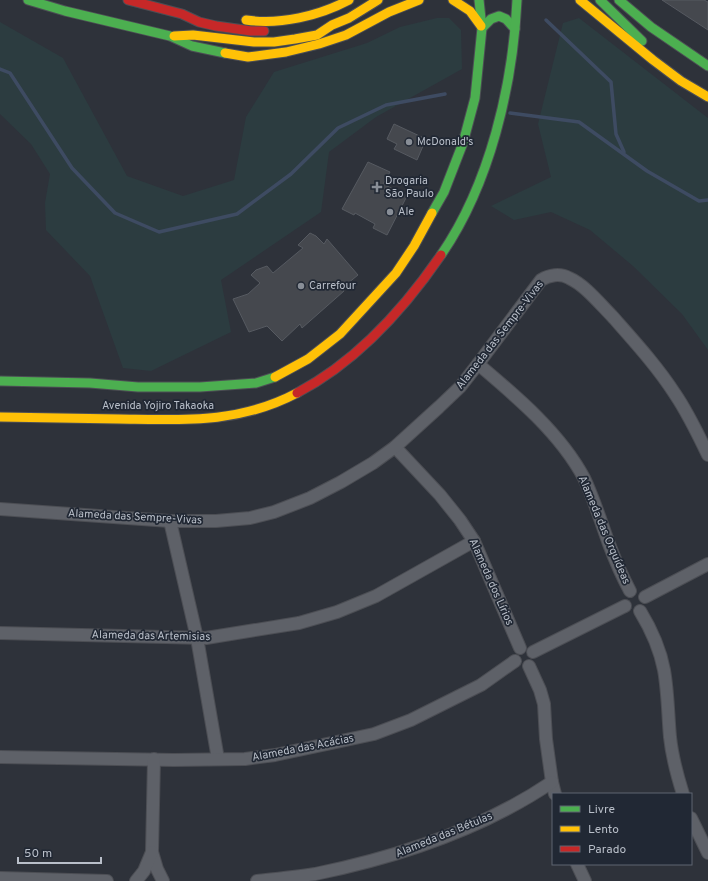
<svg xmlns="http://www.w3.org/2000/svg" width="708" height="881" viewBox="0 0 708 881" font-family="Overpass,sans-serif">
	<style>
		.green { fill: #2c3c40 }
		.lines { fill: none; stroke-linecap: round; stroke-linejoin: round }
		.stream { stroke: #3e4b62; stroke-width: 3.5 }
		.building { fill: #45484e; stroke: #565a61 }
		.street-casing { stroke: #4c4e54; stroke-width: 14 }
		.fast-casing { stroke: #4c4e54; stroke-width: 11 }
		.slow-casing { stroke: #4c4e54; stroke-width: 11 }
		.jam-casing { stroke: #4c4e54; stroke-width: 11 }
		.street { stroke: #5e6168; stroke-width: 12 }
		.fast { stroke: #4caf50; stroke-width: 9 }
		.slow { stroke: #ffc107; stroke-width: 9 }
		.jam { stroke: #c62828; stroke-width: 9 }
		.poi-dot { fill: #888e97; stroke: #212834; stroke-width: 1.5 }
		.labels { text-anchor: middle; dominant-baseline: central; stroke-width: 3.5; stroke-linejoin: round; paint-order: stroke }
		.poi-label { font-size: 11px; fill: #b9bfc9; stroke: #212834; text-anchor: start }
		.street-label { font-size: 11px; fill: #b9bfc9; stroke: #212834 }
	</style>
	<rect width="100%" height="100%" fill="#2e323a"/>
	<!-- green -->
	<g class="green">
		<polygon points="437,18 449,18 461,30 462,69 376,117 329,152 321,212 221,280 231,332 151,371 123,368 90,276 46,230 45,203 50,174 31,144 0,114 0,22 63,58 127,176 183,196 234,180 246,117 274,72 367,43 400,27"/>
		<polygon points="579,18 708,118 708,350 682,314 633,266 590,230 551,212 514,220 491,206 551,177 538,124 563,23"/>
	</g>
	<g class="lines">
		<!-- stream -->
		<g class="stream">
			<polyline points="546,20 611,82 616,134 624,152"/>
			<polyline points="0,69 10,73 72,168 115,213 159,232 237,214 291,174 338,128 386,105 445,94"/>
			<polyline points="510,113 579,122 647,171 699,201 708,200"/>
		</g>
	</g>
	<!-- building -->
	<g class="building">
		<polygon points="662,0 704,0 708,2 708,30"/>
		<polygon points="394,124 426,139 417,160 394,149 397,144 387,139"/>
		<polygon points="368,162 390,172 383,184 407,196 387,235 373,228 375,224 355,213 354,215 342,209"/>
		<polygon points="310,233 316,236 324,244 327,239 358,275 342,288 344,291 302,328 300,324 282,341 267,326 249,332 233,299 248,294 260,283 251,275 256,270 267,266 273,273 303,248 298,245"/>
	</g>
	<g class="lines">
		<defs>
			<g id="street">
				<path d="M478,364C517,397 560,433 584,478C594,499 601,522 609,544C615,560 622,576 630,591"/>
				<polyline points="395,447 440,495 460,520 474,541 520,648"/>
				<path d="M0,509L170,521H216L250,518L274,512L310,498L341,482L373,463L395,447L439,407L460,387L478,364L541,280C549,275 560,273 569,278C585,285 600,304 612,316C634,341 657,366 675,394C688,413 698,434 708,455"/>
				<polyline points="170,521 197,638 218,759"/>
				<polyline points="645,597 708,564"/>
				<path d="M640,611C651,629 660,649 664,670C668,692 668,715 670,737C672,756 677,775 683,794"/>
				<polyline points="0,633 206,638 299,623 337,612 376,596 474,541"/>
				<polyline points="533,652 625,606"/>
				<polyline points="529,666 540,690 544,704 546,739 552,782 555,794"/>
				<polyline points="0,757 174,760 245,759 275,755 374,734 411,720 481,685 515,661"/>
				<polyline points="154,759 152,852 157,869 163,881"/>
				<polyline points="691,818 708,853"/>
				<polyline points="577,864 585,881"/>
				<polyline points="0,878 107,881"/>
				<polyline points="136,881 144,871 152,852"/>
				<path d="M257,881C276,879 296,877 315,874C398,857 481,830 552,782"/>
			</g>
			<g id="fast">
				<polyline points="28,0 65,11 170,36 192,46 225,53"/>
				<polyline points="600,0 642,41"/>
				<polyline points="619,0 651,27 708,66"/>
				<polyline points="482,28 491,19 499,16 506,19 515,29"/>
				<polyline points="432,213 444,192 463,143 475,98 482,28 479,0"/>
				<path d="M441,255C490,184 513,85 517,0"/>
				<polyline points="0,381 90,383 138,387 200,387 256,383 275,377"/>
			</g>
			<g id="slow">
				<polyline points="453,0 470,11 481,26"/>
				<polyline points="580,0 653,60 681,81 708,97"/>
				<path d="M246,20C280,25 319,16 349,0"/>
				<polyline points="174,36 193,35 254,42 274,42 295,39 317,35 332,25 349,18 378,0"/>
				<polyline points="225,53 248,57 286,52 319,44 346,35 389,12 419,0"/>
				<polyline points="275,377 308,359 340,334 396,273 414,246 432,213"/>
				<path d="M0,417C40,418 79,418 119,419C183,420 238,424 297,393"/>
			</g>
			<g id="jam">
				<polyline points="128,0 182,14 199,22 216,26 251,31 264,31"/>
				<path d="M297,393C356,362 404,309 441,255"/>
			</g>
		</defs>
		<!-- street casing -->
		<use href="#street" class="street-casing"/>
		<!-- fast casing -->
		<use href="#fast" class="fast-casing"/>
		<!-- slow casing -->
		<use href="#slow" class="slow-casing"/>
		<!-- jam casing -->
		<use href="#jam" class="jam-casing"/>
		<!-- street -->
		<use href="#street" class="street"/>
		<!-- fast -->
		<use href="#fast" class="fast"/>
		<!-- slow -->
		<use href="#slow" class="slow"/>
		<!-- jam -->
		<use href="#jam" class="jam"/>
	</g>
	<!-- markers -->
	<g class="poi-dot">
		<circle cx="409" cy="142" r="4"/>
		<path d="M375 181h4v4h4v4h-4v4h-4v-4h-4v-4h4z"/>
		<circle cx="390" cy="212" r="4"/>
		<circle cx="301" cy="286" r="4"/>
	</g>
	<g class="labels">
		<!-- poi labels -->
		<g class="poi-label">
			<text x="417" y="142">McDonald's</text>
			<text x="385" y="181">Drogaria<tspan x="385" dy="13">São Paulo</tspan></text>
			<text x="398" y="212">Ale</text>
			<text x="309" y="286">Carrefour</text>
		</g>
		<!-- street labels -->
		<g class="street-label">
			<text transform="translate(500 335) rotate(-52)">Alameda das Sempre-Vivas</text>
			<text x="158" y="406">Avenida Yojiro Takaoka</text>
			<text transform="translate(135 517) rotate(3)">Alameda das Sempre-Vivas</text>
			<text transform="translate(604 530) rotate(67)">Alameda das Orquídeas</text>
			<text transform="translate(491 582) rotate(66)">Alameda dos Lírios</text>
			<text transform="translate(151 636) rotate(1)">Alameda das Artemisias</text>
			<text transform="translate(303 748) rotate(-11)">Alameda das Acácias</text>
			<text transform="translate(444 835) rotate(-22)">Alameda das Bétulas</text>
		</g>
	</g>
	<!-- legend -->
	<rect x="552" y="793" width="140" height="72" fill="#212834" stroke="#5e6470"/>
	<rect x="560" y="806" width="20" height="6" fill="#4caf50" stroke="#5e6470"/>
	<text x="588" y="813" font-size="12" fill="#b9bfc9">Livre</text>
	<rect x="560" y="826" width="20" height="6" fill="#ffc107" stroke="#5e6470"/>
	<text x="588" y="833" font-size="12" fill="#b9bfc9">Lento</text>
	<rect x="560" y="846" width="20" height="6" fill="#c62828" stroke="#5e6470"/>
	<text x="588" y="853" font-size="12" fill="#b9bfc9">Parado</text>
	<!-- scale -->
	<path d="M18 857v6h83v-6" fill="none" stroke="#b9bfc9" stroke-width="2"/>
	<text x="24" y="857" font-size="12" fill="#b9bfc9" stroke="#212834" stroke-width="3" paint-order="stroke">50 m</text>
</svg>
